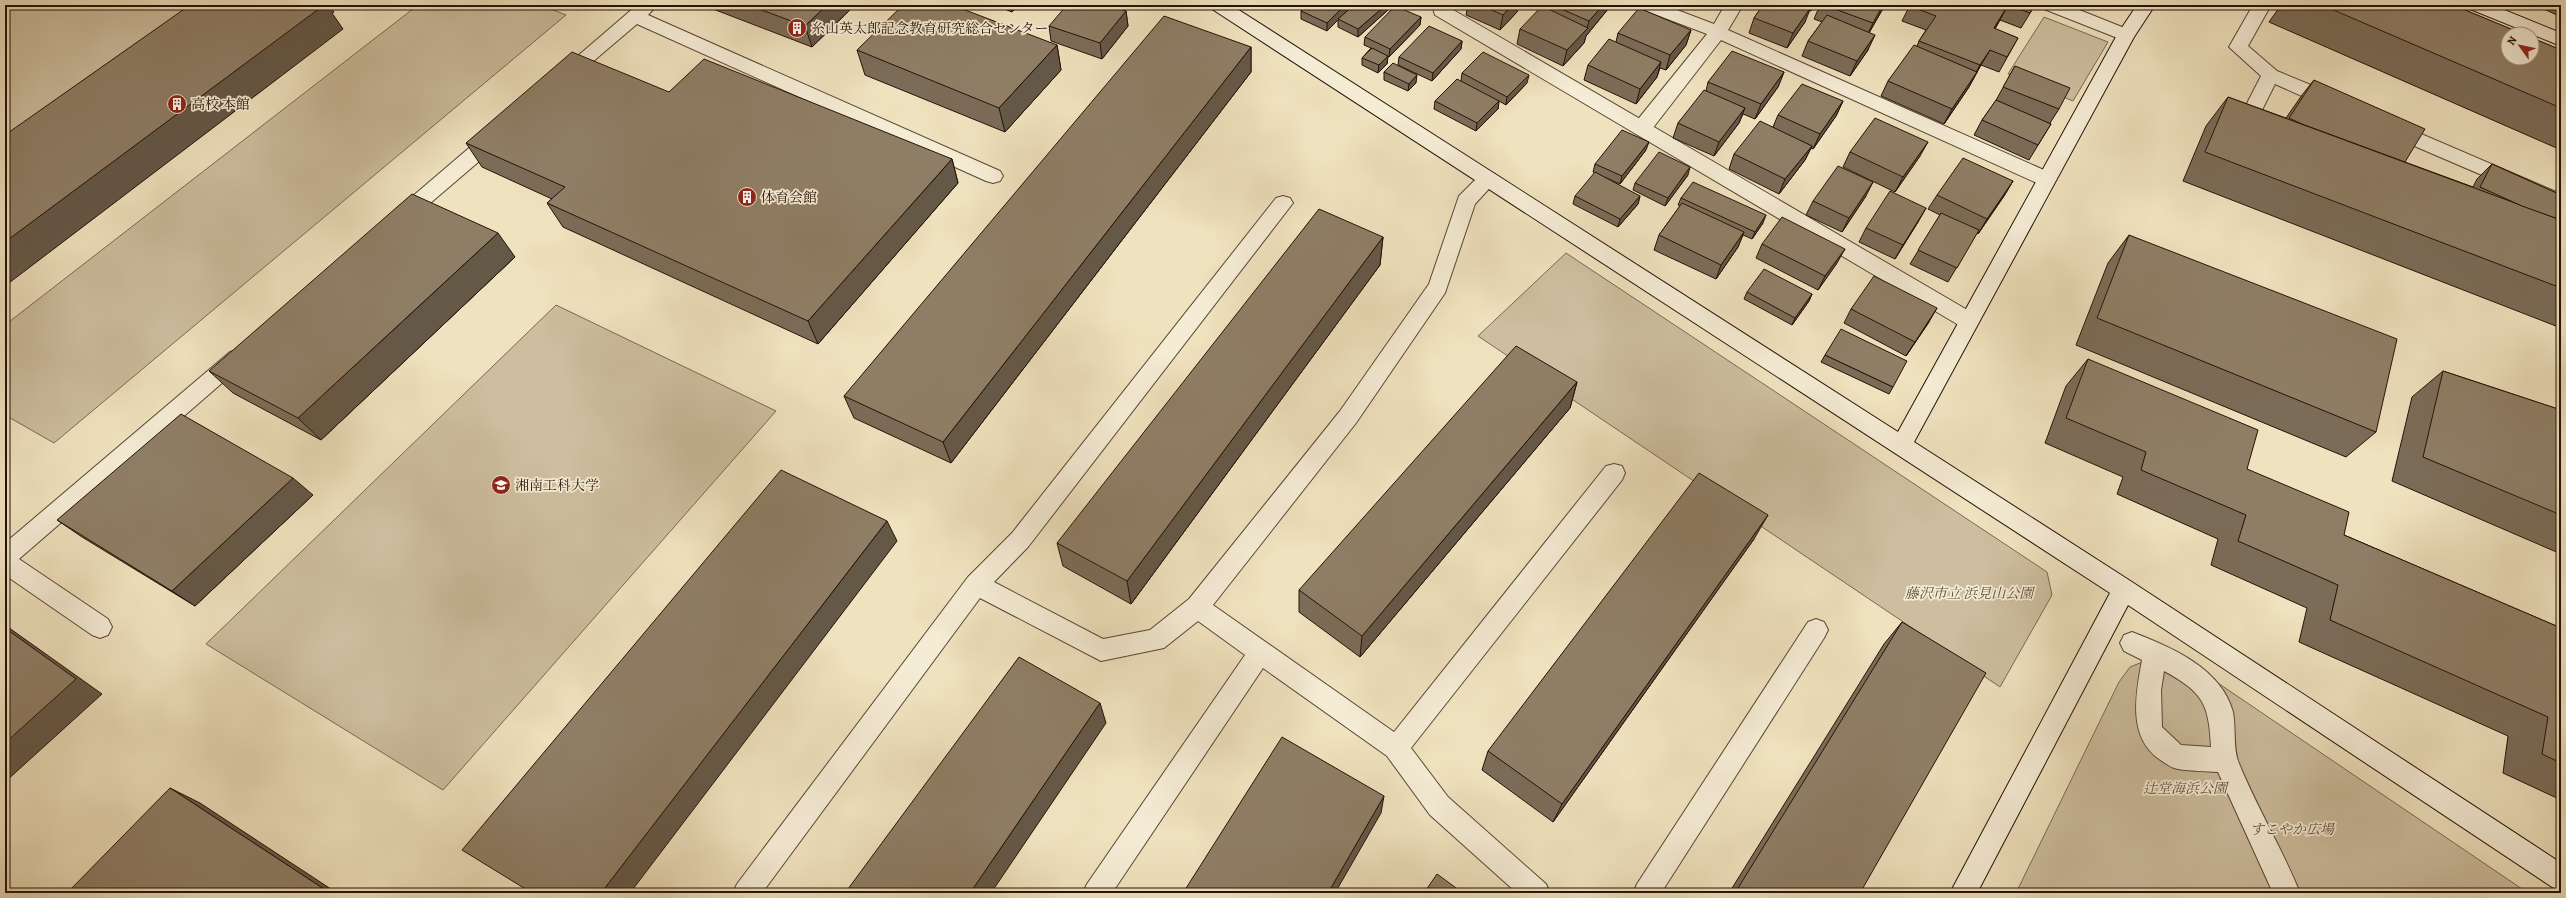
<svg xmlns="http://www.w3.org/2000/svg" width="2566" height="898" viewBox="0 0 2566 898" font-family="Alegreya,'Noto Serif JP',serif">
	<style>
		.green { fill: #cdbe9f; stroke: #7a6852 }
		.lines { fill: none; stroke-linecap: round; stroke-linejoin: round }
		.lane-casing { stroke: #584534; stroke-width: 2 }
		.street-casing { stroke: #584534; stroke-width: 2 }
		.secondary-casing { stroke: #261106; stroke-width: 2 }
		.lane { fill: #f5ecd5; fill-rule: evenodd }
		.street { fill: #f5ecd5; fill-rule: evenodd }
		.secondary { fill: #f5ecd5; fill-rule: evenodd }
		.wall { fill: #7b6c58; stroke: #261106 }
		.shaded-wall { fill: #645847; stroke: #261106 }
		.building { fill: #8f7e66; stroke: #261106 }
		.labels { text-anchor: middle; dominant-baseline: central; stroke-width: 3.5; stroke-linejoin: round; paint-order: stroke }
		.poi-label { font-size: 14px; fill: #261106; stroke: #f5ecd5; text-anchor: start }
		.park-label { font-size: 14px; font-style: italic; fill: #604e3c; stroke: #f5ecd5 }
	</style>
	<rect width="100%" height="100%" fill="#efe2be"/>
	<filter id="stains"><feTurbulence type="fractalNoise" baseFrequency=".005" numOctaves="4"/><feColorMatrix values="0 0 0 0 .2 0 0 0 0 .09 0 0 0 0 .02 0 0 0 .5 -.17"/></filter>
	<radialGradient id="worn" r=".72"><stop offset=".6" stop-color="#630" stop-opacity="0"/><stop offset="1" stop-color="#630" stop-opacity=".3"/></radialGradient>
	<!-- green -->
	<g class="green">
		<polygon points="5,5 224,5 5,162"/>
		<polygon points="418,5 541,5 566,15 54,443 5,415 5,325"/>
		<polygon points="2044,17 2108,42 2073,101 2008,74"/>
		<polygon points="1566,253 2047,572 2052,595 2000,687 1478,336"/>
		<polygon points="556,305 776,411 443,790 206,644"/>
		<polygon points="2145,661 2209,677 2528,893 2016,893 2119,682 2130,667"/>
	</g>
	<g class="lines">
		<defs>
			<g id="lane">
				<polygon points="637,5 657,5 648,15 1000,171 1003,176 1000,181 993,183 986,181 637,24 570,81 564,83 558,81 555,77 558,73"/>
				<polygon points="1432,5 1450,5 1450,8 1976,315 1979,321 1976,327 1969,329 1962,327 1435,15"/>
				<polygon points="2041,5 2067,5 2132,31 2135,35 2132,39 2120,39 2044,9"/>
				<polygon points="2253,5 2271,5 2248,46 2277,71 2340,97 2342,102 2340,107 2333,108 2326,107 2275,84 2258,118 2251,120 2244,118 2242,113 2261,76 2229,47"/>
				<polygon points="2391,121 2561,194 2561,209 2384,133 2382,128 2384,123"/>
				<polygon points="497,128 504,130 506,135 504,140 407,223 400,225 393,223 390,218 393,213 490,130"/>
				<polygon points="1488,172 1495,174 1498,179 1475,204 1445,293 1356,423 1213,605 1394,732 1606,466 1614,464 1622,466 1625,473 1622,480 1411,748 1448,797 1546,884 1550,893 1517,893 1430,815 1387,756 1263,668 1112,893 1083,893 1087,884 1245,655 1198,621 1164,648 1101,661 980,598 762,893 733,893 737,884 968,577 1012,533 1276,198 1283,196 1290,198 1293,203 1028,547 994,582 1103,639 1150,630 1189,599 1340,411 1429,284 1459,196 1481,174"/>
				<polygon points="237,350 244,352 248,358 244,364 19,559 108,619 112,627 108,635 100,638 92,635 5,575 5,543 230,352"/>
				<polygon points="1816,619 1824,622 1828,630 1824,638 1661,893 1633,893 1637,884 1808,622"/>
			</g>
			<g id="street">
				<polygon points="1638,5 1664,5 1714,24 1725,5 1743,5 1728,30 2053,174 2056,179 2053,184 2046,186 2039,184 1721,40 1649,133 1642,135 1635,133 1633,128 1635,123 1707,34 1641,9"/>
				<path d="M2132,632C2171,647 2221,668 2233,712C2236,728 2233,746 2238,761C2256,806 2282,848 2300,893H2273L2218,772C2205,771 2190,771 2178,769C2171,768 2165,763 2159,759C2127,736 2136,693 2142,660L2124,651L2120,643L2124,635ZM2164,671C2203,692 2209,704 2211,747L2181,745L2162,727L2161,690Z"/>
			</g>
			<g id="secondary">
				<polygon points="1209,5 1231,5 1898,432 2117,35 2137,5 2155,5 2134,37 1914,442 2132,582 2561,863 2561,891 2552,887 2128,605 1977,893 1950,893 2110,593 1212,9"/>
				<polygon points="2467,5 2492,5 2561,33 2561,46 2470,9"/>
			</g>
		</defs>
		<!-- lane casing -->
		<use href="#lane" class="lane-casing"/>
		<!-- street casing -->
		<use href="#street" class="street-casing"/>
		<!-- secondary casing -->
		<use href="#secondary" class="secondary-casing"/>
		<!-- lane -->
		<use href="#lane" class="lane"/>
		<!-- street -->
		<use href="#street" class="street"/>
		<!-- secondary -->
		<use href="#secondary" class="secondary"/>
	</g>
	<!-- wall -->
	<g class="wall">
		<polygon points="711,5 855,5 812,47 713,9"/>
		<polygon points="994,5 1019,5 1012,12"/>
		<polygon points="1307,5 1353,5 1343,14 1354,5 1388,5 1388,10 1358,37 1338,27 1338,19 1327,31 1301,19 1301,11"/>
		<polygon points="1468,5 1519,5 1517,12 1500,30 1466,15"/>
		<polygon points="1551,5 1609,5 1608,9 1586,36 1584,43 1563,66 1517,44 1520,29 1550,10"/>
		<polygon points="1683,5 1700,5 1696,10"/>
		<polygon points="1763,5 1815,5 1811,11 1809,10 1805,22 1787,48 1749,33 1754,18"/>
		<polygon points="1820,5 1885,5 1869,33 1868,50 1850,76 1802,56 1808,41 1822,22 1814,19"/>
		<polygon points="1910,5 2035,5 2021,28 2000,20 1995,29 2018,38 1999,72 1981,65 1969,87 1944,124 1881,96 1888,81 1917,46 1919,41 1926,30 1902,21"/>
		<polygon points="2281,5 2453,5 2561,50 2561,150 2269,22"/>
		<polygon points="2548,5 2561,5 2561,17 2544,9"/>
		<polygon points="1126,11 1128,26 1102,59 1051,41 1049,26"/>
		<polygon points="1421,17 1420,25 1389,57 1388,56 1387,64 1378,73 1362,65 1362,58 1371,48 1364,45 1365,37"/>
		<polygon points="1691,30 1686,45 1666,70 1660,68 1657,77 1636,104 1584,80 1588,65 1616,42 1618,33"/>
		<polygon points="1462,41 1461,49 1432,81 1398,65 1399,57"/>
		<polygon points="1057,45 1061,70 1005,132 865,75 857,50"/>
		<polygon points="1251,47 1251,72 951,463 854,418 844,396"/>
		<polygon points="2015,66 2059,109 2050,123 2051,124 2029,160 1974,135 1982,120 1995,102"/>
		<polygon points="1384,72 1416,83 1408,91 1384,80"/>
		<polygon points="1784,72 1778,87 1755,119 1743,114 1739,123 1714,156 1673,138 1678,123 1706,91 1708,82"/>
		<polygon points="1462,73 1527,83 1506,105 1499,101 1498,109 1476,131 1434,109 1435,101 1461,81"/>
		<polygon points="2314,80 2405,162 2473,187 2477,179 2492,164 2561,195 2561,328 2183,181 2206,126 2228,97 2286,118 2302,95"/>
		<polygon points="669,92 952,159 958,183 818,344 563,227 547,203 552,199 482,167 466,143"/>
		<polygon points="1843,101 1836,116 1813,149 1811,148 1805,160 1779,194 1729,169 1734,154 1773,127 1778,115"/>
		<polygon points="1646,150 1620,184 1593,172 1595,164"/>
		<polygon points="1850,152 1920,156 1895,192 1843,167"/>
		<polygon points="1688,175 1665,206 1633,190 1635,183"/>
		<polygon points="2013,181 2004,196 1978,234 1977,233 1948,282 1910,264 1940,215 1928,209 1937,195"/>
		<polygon points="1575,196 1640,196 1638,204 1618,227 1573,204"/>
		<polygon points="1866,196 1842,232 1806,215 1813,201"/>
		<polygon points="1681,198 1763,223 1752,239 1743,235 1738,247 1716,279 1654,250 1659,235 1680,206 1678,205"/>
		<polygon points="1926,208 1918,222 1895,259 1859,242 1866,228"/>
		<polygon points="2129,235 2376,432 2346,457 2076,345 2108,263"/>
		<polygon points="1383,237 1380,265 1131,604 1063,566 1057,543"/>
		<polygon points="1762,244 1837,263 1818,290 1756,258"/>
		<polygon points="515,257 321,440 233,393 209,371"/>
		<polygon points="1747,292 1812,294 1809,301 1792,325 1744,299"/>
		<polygon points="1851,309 1929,322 1906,356 1844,323"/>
		<polygon points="1825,355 1893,387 1889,394 1821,362"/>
		<polygon points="2088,359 2247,469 2344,535 2561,628 2561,800 2503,773 2508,736 2299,642 2307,608 2211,565 2218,539 2117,494 2123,477 2045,443 2066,386"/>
		<polygon points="2443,371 2561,410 2561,554 2392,481 2412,397"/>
		<polygon points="1577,382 1570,408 1360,657 1299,612 1299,590"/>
		<polygon points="313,495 195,606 82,537 57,520"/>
		<polygon points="1754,539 1553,822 1482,770 1488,751"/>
		<polygon points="1902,622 1860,893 1729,893 1884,644"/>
	</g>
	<!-- shaded-wall -->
	<g class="shaded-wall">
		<polygon points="311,5 329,5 334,12 332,13 343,29 5,286 5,242"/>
		<polygon points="827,5 855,5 812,47 805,26"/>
		<polygon points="1011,5 1019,5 1012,12"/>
		<polygon points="1345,5 1353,5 1327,31 1327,23"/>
		<polygon points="1386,5 1388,5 1388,10 1358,37 1358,29"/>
		<polygon points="1512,5 1519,5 1517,12 1500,30 1503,15"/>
		<polygon points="1603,5 1609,5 1608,9 1586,36 1584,43 1563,66 1567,50 1587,28 1589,21"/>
		<polygon points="1698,5 1700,5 1696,10"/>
		<polygon points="1814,5 1815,5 1811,11"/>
		<polygon points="1883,5 1885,5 1866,38 1873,23"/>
		<polygon points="2008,5 2000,20 1986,43 1994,28"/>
		<polygon points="1811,7 1805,22 1787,48 1793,33"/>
		<polygon points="1126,11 1128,26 1102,59 1100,43"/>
		<polygon points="1421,17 1420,25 1389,57 1390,49"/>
		<polygon points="1691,30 1686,45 1666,70 1670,55"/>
		<polygon points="1875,35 1868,50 1850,76 1857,61"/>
		<polygon points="1462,41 1461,49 1432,81 1433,73"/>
		<polygon points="1057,45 1061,70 1005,132 999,108"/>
		<polygon points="1251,47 1251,72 951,463 943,442"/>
		<polygon points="1990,50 1972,80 1980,65"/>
		<polygon points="1388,56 1387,64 1378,73 1379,65"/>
		<polygon points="1661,62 1657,77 1636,104 1640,89"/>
		<polygon points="1784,72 1778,87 1755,119 1761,104"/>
		<polygon points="1977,72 1969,87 1944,124 1952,109"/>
		<polygon points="1417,75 1416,83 1408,91 1409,84"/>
		<polygon points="1529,75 1527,83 1506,105 1507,97"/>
		<polygon points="1499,101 1498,109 1476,131 1477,123"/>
		<polygon points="1843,101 1836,116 1813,149 1820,134"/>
		<polygon points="1745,108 1739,123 1714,156 1719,142"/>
		<polygon points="1649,142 1646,150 1620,184 1622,176"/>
		<polygon points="1928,142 1920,156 1895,192 1903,177"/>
		<polygon points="1812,146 1805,160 1779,194 1785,179"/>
		<polygon points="952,159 958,183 818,344 808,321"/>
		<polygon points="1690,167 1688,175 1665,206 1668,198"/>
		<polygon points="2013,181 2004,196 1978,234 1987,219"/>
		<polygon points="1873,182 1866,196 1842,232 1849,218"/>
		<polygon points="1640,196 1638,204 1618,227 1620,219"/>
		<polygon points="1926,208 1918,222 1895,259 1903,245"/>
		<polygon points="1766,215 1763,223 1752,239 1755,232"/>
		<polygon points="1744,232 1738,247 1716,279 1721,265"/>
		<polygon points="498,233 515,257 321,440 298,418"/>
		<polygon points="1383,237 1380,265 1131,604 1127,581"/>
		<polygon points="1845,249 1837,263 1818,290 1825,276"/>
		<polygon points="1812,294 1809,301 1792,325 1795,318"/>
		<polygon points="1937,308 1929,322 1906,356 1915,342"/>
		<polygon points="1577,382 1570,408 1360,657 1362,636"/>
		<polygon points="293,478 313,495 195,606 172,591"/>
		<polygon points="1768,515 1754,539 1553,822 1562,804"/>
		<polygon points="887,521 897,541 630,893 601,893"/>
		<polygon points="5,625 102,694 5,782"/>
		<polygon points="1100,703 1106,723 991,893 970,893"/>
		<polygon points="170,788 200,803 337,893 330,893"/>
		<polygon points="1384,796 1381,813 1335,893 1328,893"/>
	</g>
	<!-- building -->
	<g class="building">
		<polygon points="190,5 324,5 5,242 5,135"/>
		<polygon points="748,5 827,5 805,26"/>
		<polygon points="903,5 952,5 1057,45 999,108 857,50"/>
		<polygon points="1067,5 1108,5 1126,11 1100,43 1049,26"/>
		<polygon points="1307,5 1345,5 1327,23 1301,11"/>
		<polygon points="1354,5 1386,5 1358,29 1338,19"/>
		<polygon points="1480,5 1512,5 1503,15"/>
		<polygon points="1552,5 1603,5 1589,21"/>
		<polygon points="1763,5 1806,5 1811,7 1793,33 1754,18"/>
		<polygon points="1824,5 1883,5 1873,23"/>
		<polygon points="1910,5 2008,5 1994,28 2018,38 2007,57 1990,50 1980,65 1919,41 1936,16 1910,6"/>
		<polygon points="2008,5 2035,5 2030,13"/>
		<polygon points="2322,5 2453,5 2523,34 2508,34 2508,58 2532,58 2532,38 2561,50 2561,108"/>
		<polygon points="1395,6 1421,17 1390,49 1365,37"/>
		<polygon points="1542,6 1588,28 1567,50 1520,29"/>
		<polygon points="1639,8 1691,30 1670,55 1618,33"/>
		<polygon points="1827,15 1875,35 1857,61 1808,41"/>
		<polygon points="1164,16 1251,47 943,442 844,396"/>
		<polygon points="1429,26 1462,41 1433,73 1399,57"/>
		<polygon points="1609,39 1661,62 1640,89 1588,65"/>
		<polygon points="1914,45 1977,72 1952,109 1888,81"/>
		<polygon points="1372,48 1388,56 1379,65 1362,58"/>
		<polygon points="1732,51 1784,72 1761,104 1708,82"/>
		<polygon points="572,52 669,92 704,59 952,159 808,321 547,203 565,187 466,143"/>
		<polygon points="1483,52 1529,75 1507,97 1462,73"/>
		<polygon points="1393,63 1417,75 1409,84 1384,72"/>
		<polygon points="2015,66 2070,88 2059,109 2003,87"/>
		<polygon points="1457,79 1499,101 1477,123 1435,101"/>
		<polygon points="2314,80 2425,129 2405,162 2302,124 2289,118"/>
		<polygon points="1802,84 1843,101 1820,134 1778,115"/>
		<polygon points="1704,90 1745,108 1719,142 1678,123"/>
		<polygon points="2228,97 2561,220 2561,288 2205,152"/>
		<polygon points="1996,100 2051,124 2038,145 1982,120"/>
		<polygon points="1875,118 1928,142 1903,177 1850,152"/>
		<polygon points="1760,121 1812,146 1785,179 1734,154"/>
		<polygon points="1622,130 1649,142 1622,176 1595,164"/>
		<polygon points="1659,152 1690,167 1668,198 1635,183"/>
		<polygon points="1963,158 2013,181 1987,219 1937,195"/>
		<polygon points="2492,164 2561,195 2561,220 2522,206 2480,187"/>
		<polygon points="1838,166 1873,182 1849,218 1813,201"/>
		<polygon points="1595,172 1640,196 1620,219 1575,196"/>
		<polygon points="1693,182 1766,215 1755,232 1681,198"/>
		<polygon points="1890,191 1926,208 1903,245 1866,228"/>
		<polygon points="412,194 498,233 298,418 209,371"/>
		<polygon points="1682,203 1744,232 1721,265 1659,235"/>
		<polygon points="1319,209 1383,237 1127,581 1057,543"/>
		<polygon points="1941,213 1979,230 1957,268 1918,250"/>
		<polygon points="1782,217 1845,249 1825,276 1762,244"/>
		<polygon points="2129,235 2397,339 2376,432 2097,318"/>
		<polygon points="1764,269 1812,294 1795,318 1747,292"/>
		<polygon points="1874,276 1937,308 1915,342 1851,309"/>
		<polygon points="1841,329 1907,361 1893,387 1825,355"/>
		<polygon points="1516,346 1577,382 1362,636 1299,590"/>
		<polygon points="2088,359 2258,430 2247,469 2349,512 2344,535 2561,628 2561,763 2542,754 2548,717 2330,620 2338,585 2238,541 2246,515 2141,470 2146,452 2066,418"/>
		<polygon points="2443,371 2561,410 2561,515 2423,457"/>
		<polygon points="181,414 293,478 172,591 57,520"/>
		<polygon points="781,470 887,521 601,893 532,893 462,850"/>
		<polygon points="1699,473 1768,515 1562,804 1488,751"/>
		<polygon points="1902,622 1986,673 1860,893 1735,893"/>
		<polygon points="5,628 76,679 5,743"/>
		<polygon points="1019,657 1100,703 970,893 845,893"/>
		<polygon points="1282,737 1384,796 1328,893 1183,893"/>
		<polygon points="170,788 330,893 67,893"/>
		<polygon points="1437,874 1463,893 1424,893"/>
	</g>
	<!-- icons -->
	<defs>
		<symbol id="building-disc" viewBox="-11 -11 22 22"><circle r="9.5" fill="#8f2418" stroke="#f5ecd5"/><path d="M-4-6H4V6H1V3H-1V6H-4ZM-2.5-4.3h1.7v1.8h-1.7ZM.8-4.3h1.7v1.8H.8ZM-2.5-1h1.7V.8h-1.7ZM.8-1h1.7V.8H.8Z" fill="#fff"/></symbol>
		<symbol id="university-disc" viewBox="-11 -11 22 22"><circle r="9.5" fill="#8f2418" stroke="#f5ecd5"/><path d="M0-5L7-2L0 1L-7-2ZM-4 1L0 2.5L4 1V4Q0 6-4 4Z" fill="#fff"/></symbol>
	</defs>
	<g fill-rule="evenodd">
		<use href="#building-disc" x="786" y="17" width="22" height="22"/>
		<use href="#building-disc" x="166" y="93" width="22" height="22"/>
		<use href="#building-disc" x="736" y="186" width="22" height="22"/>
		<use href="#university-disc" x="490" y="474" width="22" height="22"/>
	</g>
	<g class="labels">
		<!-- poi labels -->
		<g class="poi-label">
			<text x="811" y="28">糸山英太郎記念教育研究総合センター</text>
			<text x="191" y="104">高校 本館</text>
			<text x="761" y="197">体育会館</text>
			<text x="515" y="485">湘南工科大学</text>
		</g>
		<!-- park labels -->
		<g class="park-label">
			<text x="1969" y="593">藤沢市立 浜見山公園</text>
			<text x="2185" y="788">辻堂海浜公園</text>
			<text x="2292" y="829">すこやか広場</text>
		</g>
	</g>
	<!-- margin -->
	<rect width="2566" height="898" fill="none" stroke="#efe2be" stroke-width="20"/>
	<rect x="6" y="6" width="2554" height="886" fill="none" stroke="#261106" stroke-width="2"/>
	<rect x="10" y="10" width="2546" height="878" fill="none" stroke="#261106"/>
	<!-- north arrow -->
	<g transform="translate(2520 46) rotate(303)"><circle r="19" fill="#f5ecd5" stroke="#a29482"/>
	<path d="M0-3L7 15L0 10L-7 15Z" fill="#8f2418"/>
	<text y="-6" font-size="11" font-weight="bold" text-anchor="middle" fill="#261106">N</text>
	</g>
	<rect width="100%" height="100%" filter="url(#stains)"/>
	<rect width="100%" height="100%" fill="url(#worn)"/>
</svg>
